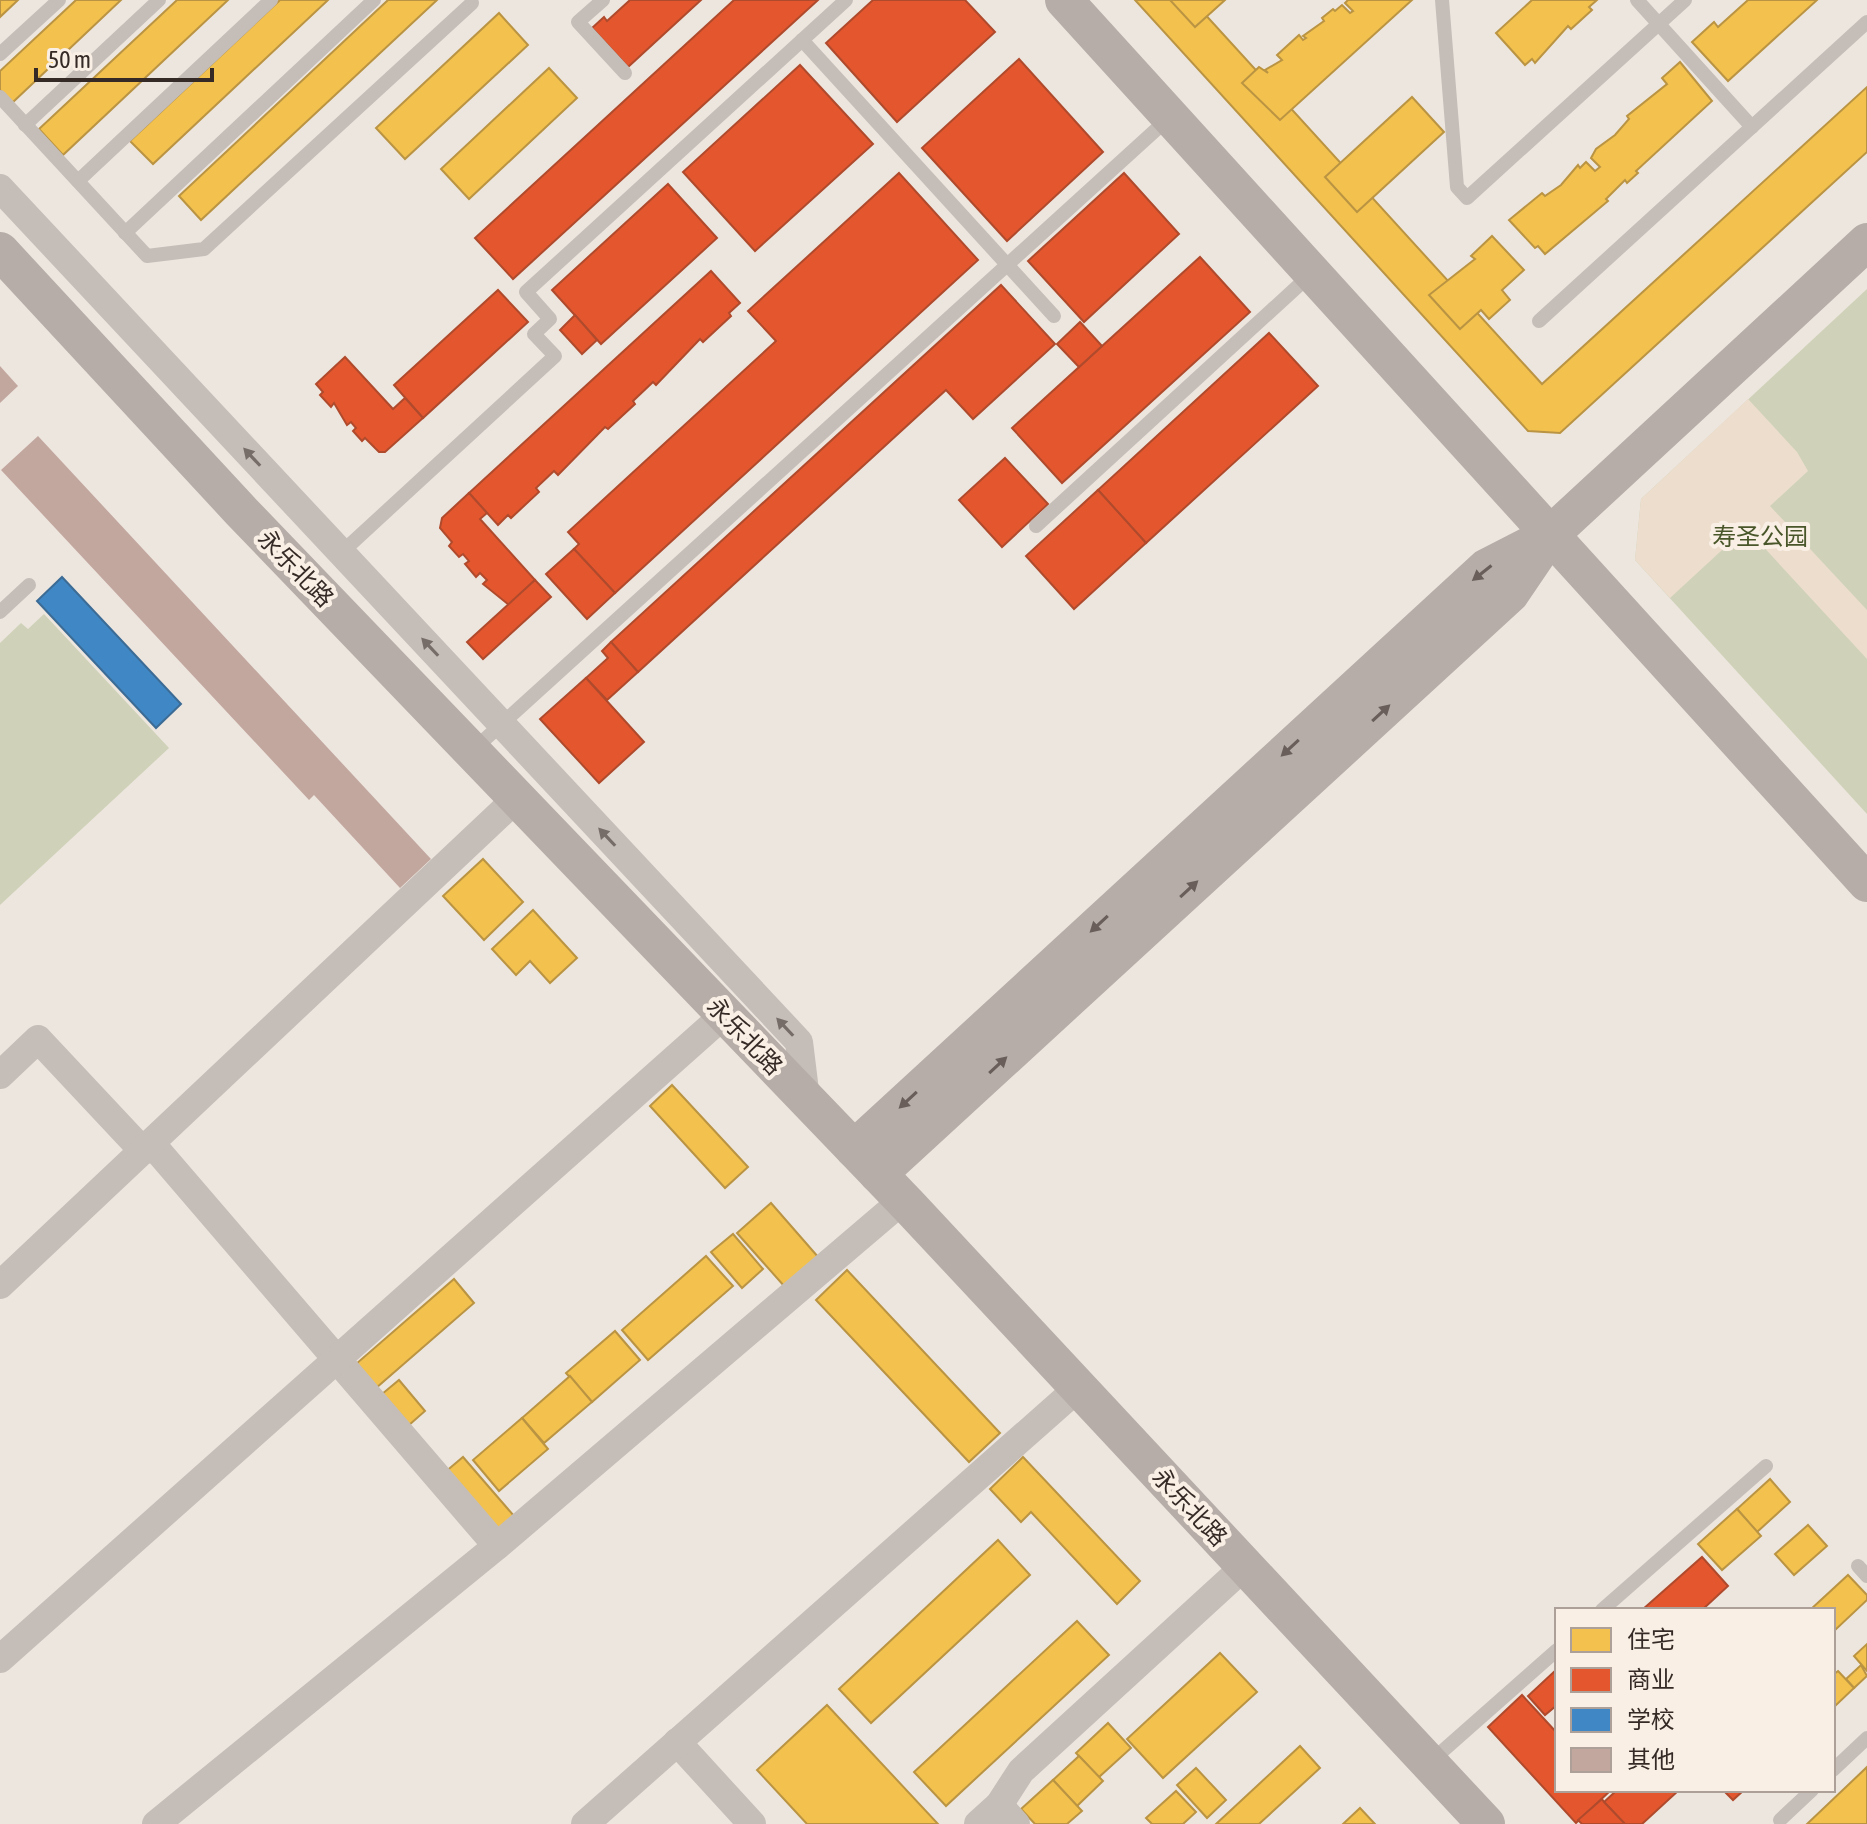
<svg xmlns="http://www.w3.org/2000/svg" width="1867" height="1824" viewBox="0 0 1867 1824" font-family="'Asap Condensed','Noto Sans SC',sans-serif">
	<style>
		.green { fill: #cfd2b8 }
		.plaza { fill: #ecddcd }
		.homes { fill: #f2c14e; stroke: #ba9442; stroke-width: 2 }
		.shops { fill: #e4572e; stroke: #b04a2c; stroke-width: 2 }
		.schools { fill: #3f88c5; stroke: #3c6c95; stroke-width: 2 }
		.building { fill: #c2a79f }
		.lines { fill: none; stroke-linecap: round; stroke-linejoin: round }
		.lane { stroke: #c5bdb8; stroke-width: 14 }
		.street { stroke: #c5bdb8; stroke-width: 28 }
		.secondary { stroke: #b6ada8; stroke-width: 38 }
		.oneway { fill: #766c68 }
		.oneway2 { fill: #695e5a }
		.labels { text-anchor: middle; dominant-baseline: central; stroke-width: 8; stroke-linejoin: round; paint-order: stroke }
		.park-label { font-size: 24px; fill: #485629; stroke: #faefe5 }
		.street-label { font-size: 24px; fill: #362a26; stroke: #faefe5 }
	</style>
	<rect width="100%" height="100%" fill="#ede6df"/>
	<!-- green -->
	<g class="green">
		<polygon points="1867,289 1867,814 1635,560 1641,499"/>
		<polygon points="44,614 169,748 0,905 0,643 21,623 28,629"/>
	</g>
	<!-- plaza -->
	<polygon class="plaza" points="1748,399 1797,452 1808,471 1770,506 1867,610 1867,659 1746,528 1670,598 1635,560 1641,499"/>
	<!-- homes -->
	<g class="homes">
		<polygon points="0,0 18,0 0,17"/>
		<polygon points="76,0 121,0 12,103 0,90 0,71"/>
		<polygon points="177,0 228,0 63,155 39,129"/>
		<polygon points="280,0 328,0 153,164 130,141"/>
		<polygon points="388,0 437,0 201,220 179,196"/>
		<polygon points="1135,0 1192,0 1542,384 1867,87 1867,152 1560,433 1528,431"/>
		<polygon points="1170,0 1225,0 1195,27"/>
		<polygon points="1348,0 1412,0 1280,120 1242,83 1259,67 1268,73 1265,70 1282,60 1277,55 1299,35 1303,40 1306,38 1303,36 1324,21 1322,18 1333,9 1335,11 1342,5 1350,13 1353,11 1345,3"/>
		<polygon points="1532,0 1597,0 1589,7 1592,10 1571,29 1568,26 1535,63 1532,59 1525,65 1496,33"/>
		<polygon points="1748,0 1817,0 1728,81 1692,42 1714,22 1718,27"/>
		<polygon points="499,13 528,45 405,159 376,128"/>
		<polygon points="1680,62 1712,101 1636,171 1638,173 1627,183 1625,180 1606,199 1608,201 1545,254 1538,246 1535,248 1509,220 1542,193 1545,196 1561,185 1578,165 1580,168 1586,162 1595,171 1600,167 1591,158 1596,149 1615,135 1629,119 1627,116 1667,84 1662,78"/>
		<polygon points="549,68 577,98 469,199 441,169"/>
		<polygon points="1412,97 1444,132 1357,212 1325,177"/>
		<polygon points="1492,236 1524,270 1502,290 1510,300 1489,319 1481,310 1460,329 1429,295 1475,259 1471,256"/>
		<polygon points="483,859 523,902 484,940 443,896"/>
		<polygon points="533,910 577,958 550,983 530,961 516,975 492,949"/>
		<polygon points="672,1085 748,1167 725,1188 650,1106"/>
		<polygon points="771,1203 819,1258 785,1287 737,1233"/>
		<polygon points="733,1234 763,1269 742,1288 711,1252"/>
		<polygon points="706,1256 733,1286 648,1360 622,1330"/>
		<polygon points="847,1270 1000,1433 969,1462 816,1300"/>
		<polygon points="454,1279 474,1303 376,1388 356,1364"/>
		<polygon points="615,1331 640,1360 592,1402 566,1373"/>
		<polygon points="570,1376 592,1402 544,1443 522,1418"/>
		<polygon points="399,1380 425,1411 409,1425 382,1394"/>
		<polygon points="522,1418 548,1449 499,1491 473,1460"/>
		<polygon points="463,1457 514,1516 495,1532 444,1473"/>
		<polygon points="1023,1457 1140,1581 1117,1604 1031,1512 1021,1522 990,1489"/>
		<polygon points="1770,1479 1790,1502 1757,1532 1737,1509"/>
		<polygon points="1737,1509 1761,1536 1722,1570 1698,1544"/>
		<polygon points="1808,1525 1827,1546 1794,1575 1775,1554"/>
		<polygon points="998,1540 1030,1575 871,1723 839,1689"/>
		<polygon points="1848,1575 1867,1595 1867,1600 1833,1632 1833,1610 1810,1610"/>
		<polygon points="1077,1621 1109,1655 946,1806 914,1772"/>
		<polygon points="1867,1644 1867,1671 1854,1656"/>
		<polygon points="1220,1653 1257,1692 1163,1778 1127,1739"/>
		<polygon points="1861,1665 1867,1676 1854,1688 1846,1679"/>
		<polygon points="1838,1671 1854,1688 1833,1708 1833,1675"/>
		<polygon points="827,1705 938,1824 807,1824 757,1770"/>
		<polygon points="1108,1723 1131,1748 1099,1777 1076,1753"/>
		<polygon points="1300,1746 1320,1768 1259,1824 1216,1824"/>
		<polygon points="1079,1756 1103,1781 1077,1806 1053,1780"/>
		<polygon points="1867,1767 1867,1824 1807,1824"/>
		<polygon points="1196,1768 1226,1800 1207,1818 1177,1785"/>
		<polygon points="1053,1780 1082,1811 1067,1824 1035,1824 1021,1809"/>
		<polygon points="1176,1791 1196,1812 1183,1824 1152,1824 1146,1818"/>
		<polygon points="1360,1808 1375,1824 1343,1824"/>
	</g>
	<!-- shops -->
	<g class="shops">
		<polygon points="630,0 701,0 628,67 592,28 604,17 607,21"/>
		<polygon points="734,0 818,0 513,279 475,238"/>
		<polygon points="873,0 965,0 995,32 897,122 826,43"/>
		<polygon points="1019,59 1103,152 1007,241 922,148"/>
		<polygon points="800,65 873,144 755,251 683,172"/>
		<polygon points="899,173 978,260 615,593 574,549 579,544 568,532 776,341 748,311"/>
		<polygon points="1124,173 1179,234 1084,322 1028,261"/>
		<polygon points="668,184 717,238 601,344 552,290"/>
		<polygon points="1200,257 1250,312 1062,483 1012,428"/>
		<polygon points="711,271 740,303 729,313 731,316 703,342 700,339 656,385 653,382 633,401 635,404 608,429 605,427 558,475 554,471 536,488 539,492 511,518 508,515 498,525 469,493"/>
		<polygon points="1001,285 1055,344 973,419 946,390 638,672 611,642"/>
		<polygon points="498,290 528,322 423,418 394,385"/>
		<polygon points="575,315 597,340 582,354 560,330"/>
		<polygon points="1080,322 1102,346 1079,367 1057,344"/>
		<polygon points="1269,333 1318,386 1146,543 1098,490"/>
		<polygon points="345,357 393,409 405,398 423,418 385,452 379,452 365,438 362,441 353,431 356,428 351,422 347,425 334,403 331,407 320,395 323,392 316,384"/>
		<polygon points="1005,458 1048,504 1002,547 959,500"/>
		<polygon points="1098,490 1146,543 1074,609 1026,556"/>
		<polygon points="469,493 487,513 480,519 535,580 509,605 483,584 487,580 480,573 476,577 465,564 469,561 463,554 459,557 449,546 452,542 440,528 442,518"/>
		<polygon points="574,549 615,593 587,619 546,574"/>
		<polygon points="535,580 551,597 483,659 467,642"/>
		<polygon points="611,642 638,672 607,700 586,678 608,658 602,651"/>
		<polygon points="586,678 644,742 599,783 540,719"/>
		<polygon points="1702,1557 1728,1586 1702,1610 1642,1610"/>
		<polygon points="1557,1669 1557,1705 1545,1715 1528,1696"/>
		<polygon points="1522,1695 1557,1733 1557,1790 1610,1791 1576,1823 1488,1727"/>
		<polygon points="1617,1790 1679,1790 1642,1824 1625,1824 1604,1802"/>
		<polygon points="1723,1790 1744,1790 1733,1800"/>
		<polygon points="1602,1799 1604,1802 1625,1824 1582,1824 1578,1820"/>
	</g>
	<!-- schools -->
	<polygon class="schools" points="62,577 181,704 156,728 37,601"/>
	<!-- building -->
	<g class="building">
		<polygon points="0,366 18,386 0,403"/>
		<polygon points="38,436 431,859 400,888 314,795 309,800 1,470"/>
	</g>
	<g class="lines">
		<!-- lane -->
		<g class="lane">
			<polyline points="603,0 578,22 625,73"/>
			<polyline points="1442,0 1457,187 1467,198 1685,0"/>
			<polyline points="1637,0 1752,127"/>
			<polyline points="802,40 1054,316"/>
			<polyline points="0,54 59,0"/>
			<polyline points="0,97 147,256 204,249 472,3"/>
			<polyline points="25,125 159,0"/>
			<polyline points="78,181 271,0"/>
			<polyline points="125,233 374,0"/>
			<polyline points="1539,321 1867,22"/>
			<polyline points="1036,526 1310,275"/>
			<polyline points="341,553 555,356 534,334 550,319 526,292 846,0"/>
			<polyline points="0,612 29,585"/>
			<polyline points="472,751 1170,117"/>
			<polyline points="1858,1566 1867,1576"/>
			<polyline points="1602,1610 1766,1466"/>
			<polyline points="1429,1763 1557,1650"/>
			<polyline points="1833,1770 1867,1738"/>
			<polyline points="1780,1820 1812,1790"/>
		</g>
		<!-- street -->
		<g class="street">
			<polyline points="0,188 799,1042 806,1099"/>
			<polyline points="0,1075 38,1039 143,1151"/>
			<polyline points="151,1143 497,1546"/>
			<polyline points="0,1285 517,798"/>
			<polyline points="0,1659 725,1014"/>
			<polyline points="677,1742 752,1824"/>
			<polyline points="999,1805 1016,1824"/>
			<polyline points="156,1824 497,1546 903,1200"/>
			<polyline points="585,1824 1078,1388"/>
			<polyline points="978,1824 999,1805 1021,1771 1245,1566"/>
		</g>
		<!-- secondary -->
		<g class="secondary">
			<polyline points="1064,0 1867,883"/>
			<polyline points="0,251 240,510 909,1206 1486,1824"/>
			<polyline points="854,1149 1486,568 1548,536"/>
			<polyline points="878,1174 1510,594 1550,535 1867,242"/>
		</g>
	</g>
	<!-- one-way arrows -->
	<defs><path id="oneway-solid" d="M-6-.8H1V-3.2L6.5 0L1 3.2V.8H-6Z" transform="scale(2)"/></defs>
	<g class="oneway">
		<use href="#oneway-solid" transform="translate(252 457) rotate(-133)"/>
		<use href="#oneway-solid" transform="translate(430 647) rotate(-133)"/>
		<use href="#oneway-solid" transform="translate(607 837) rotate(-133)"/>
		<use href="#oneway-solid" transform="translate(785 1027) rotate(-133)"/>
	</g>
	<g class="oneway2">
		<use href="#oneway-solid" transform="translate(1482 573) rotate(142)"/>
		<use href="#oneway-solid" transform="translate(1381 713) rotate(-43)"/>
		<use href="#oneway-solid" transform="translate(1290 748) rotate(137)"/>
		<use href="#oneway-solid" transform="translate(1189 889) rotate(-43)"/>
		<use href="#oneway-solid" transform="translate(1099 924) rotate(137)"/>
		<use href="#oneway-solid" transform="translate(998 1065) rotate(-43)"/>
		<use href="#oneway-solid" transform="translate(908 1100) rotate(137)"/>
	</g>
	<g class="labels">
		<!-- park labels -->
		<g class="park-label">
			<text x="1760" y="536">寿圣公园</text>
		</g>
		<!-- street labels -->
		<g class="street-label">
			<text transform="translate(296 568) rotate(46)">永乐北路</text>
			<text transform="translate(745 1036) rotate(46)">永乐北路</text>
			<text transform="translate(1190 1507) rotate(47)">永乐北路</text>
		</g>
	</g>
	<!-- legend -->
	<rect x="1555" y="1608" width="280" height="184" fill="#faefe5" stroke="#aca099" stroke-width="2"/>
	<rect x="1571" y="1628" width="40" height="24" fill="#f2c14e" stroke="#aca099" stroke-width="2"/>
	<text x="1627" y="1648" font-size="24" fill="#362a26">住宅</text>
	<rect x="1571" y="1668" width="40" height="24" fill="#e4572e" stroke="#aca099" stroke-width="2"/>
	<text x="1627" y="1688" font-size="24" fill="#362a26">商业</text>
	<rect x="1571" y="1708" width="40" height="24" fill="#3f88c5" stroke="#aca099" stroke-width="2"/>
	<text x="1627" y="1728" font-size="24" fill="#362a26">学校</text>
	<rect x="1571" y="1748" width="40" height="24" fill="#c2a79f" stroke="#aca099" stroke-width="2"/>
	<text x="1627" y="1768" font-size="24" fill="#362a26">其他</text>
	<!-- scale -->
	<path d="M36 68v12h176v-12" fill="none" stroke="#362a26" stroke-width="4"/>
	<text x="48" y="68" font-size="24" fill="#362a26" stroke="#faefe5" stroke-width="6" paint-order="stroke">50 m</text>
</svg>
